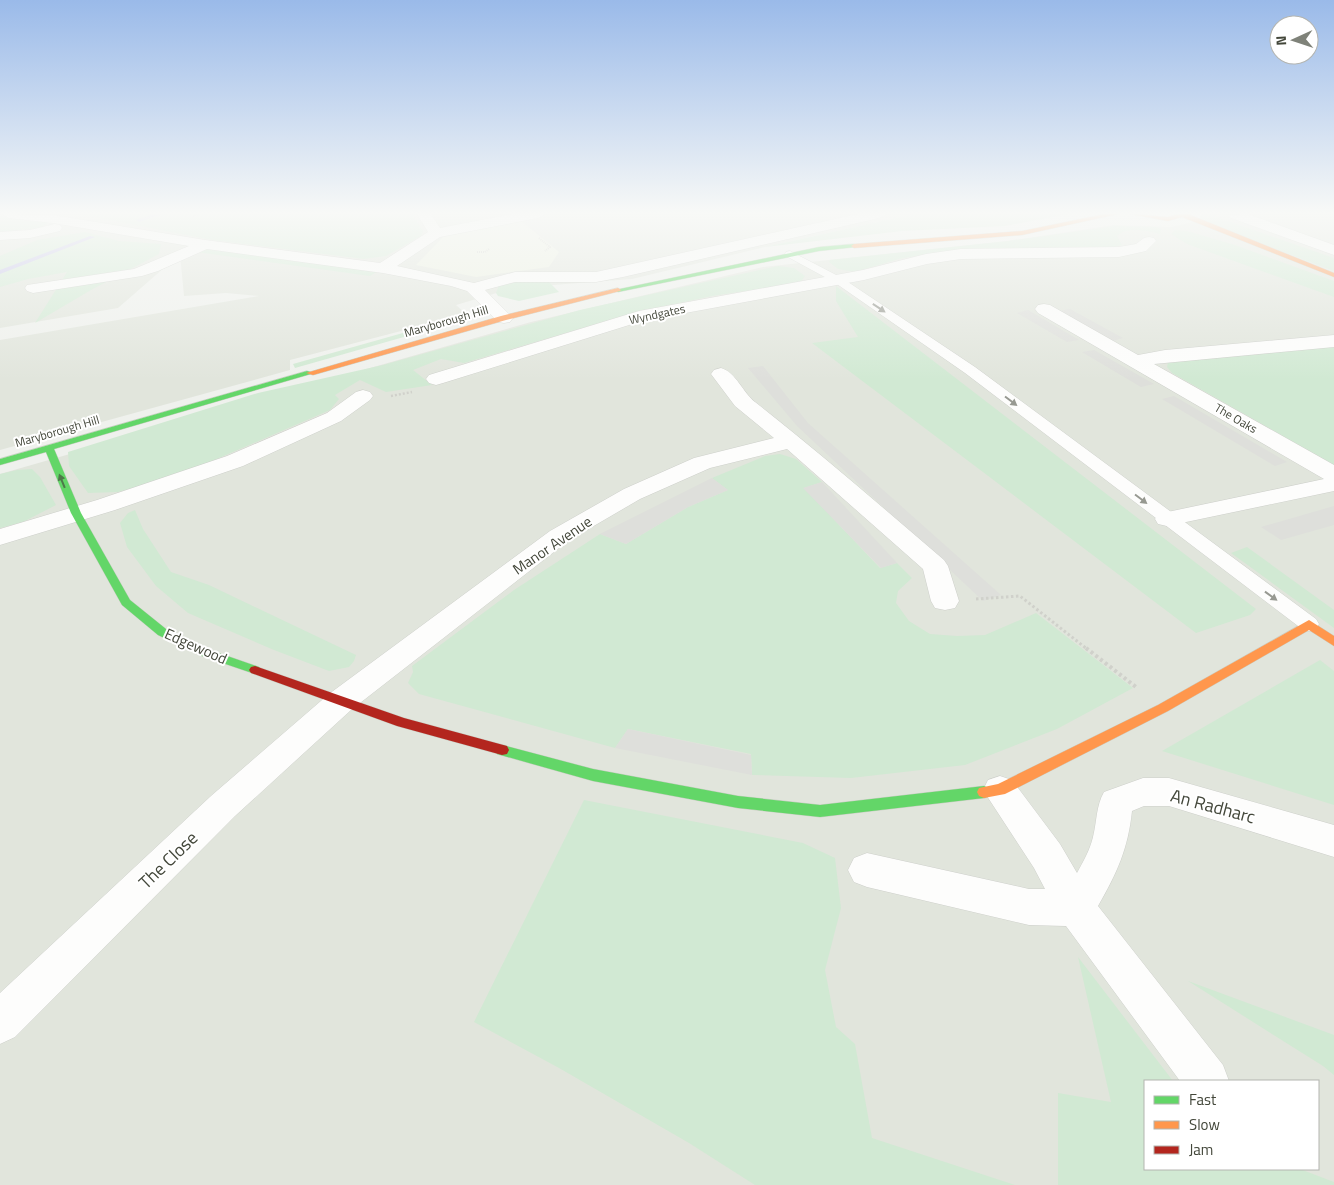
<svg xmlns="http://www.w3.org/2000/svg" width="1334" height="1185" viewBox="0 0 1334 1185" font-family="'Titillium Web',sans-serif">
	<style>
		.residential { fill: #e1e5dc; fill-rule: evenodd }
		.commercial { fill: #edf2e2 }
		.green { fill: #d1e9d3 }
		.parking { fill: #dedfdb }
		.lines { fill: none; stroke-linecap: round; stroke-linejoin: round }
		.stream { fill: #c5c3ea; fill-rule: evenodd }
		.lane-casing { stroke: #cdcfca; stroke-width: 1 }
		.street-casing { stroke: #cdcfca; stroke-width: 1 }
		.fast-casing { stroke: #cacec4; stroke-width: 1 }
		.slow-casing { stroke: #cacec4; stroke-width: 1 }
		.jam-casing { stroke: #cacec4; stroke-width: 1 }
		.path-far3 { stroke: #d0d1cb; stroke-width: 2; stroke-dasharray: 1 1; stroke-linecap: butt }
		.path-far2 { stroke: #d0d1cb; stroke-width: 2.5; stroke-dasharray: 2 2; stroke-linecap: butt }
		.path-far1 { stroke: #d0d1cb; stroke-width: 3; stroke-dasharray: 2.5 2.5; stroke-linecap: butt }
		.path { stroke: #d0d1cb; stroke-width: 4; stroke-dasharray: 3 3; stroke-linecap: butt }
		.lane { fill: #fdfdfc; fill-rule: evenodd }
		.street { fill: #fdfdfc; fill-rule: evenodd }
		.fast { fill: #63d668; fill-rule: evenodd }
		.slow { fill: #ff974d; fill-rule: evenodd }
		.jam { fill: #b3261e; fill-rule: evenodd }
		.oneway { fill: #979991 }
		.oneway2 { fill: #4e794a }
		.labels { text-anchor: middle; dominant-baseline: central; stroke-width: 4; stroke-linejoin: round; paint-order: stroke }
		.far-street-label { font-size: 12px; fill: #43473a; stroke: #fff }
		.street-label { font-size: 15px; fill: #43473a; stroke: #fff }
		.near-street-label { font-size: 18px; fill: #43473a; stroke: #fff }
	</style>
	<rect width="100%" height="100%" fill="#eff1ed"/>
	<!-- residential -->
	<g class="residential">
		<polygon points="0,214 913,214 765,247 632,279 513,288 456,305 466,314 290,360 290,370 0,450 0,340 259,296 226,293 184,296 180,254 118,308 0,328"/>
		<path d="M1214,214H1334V1185H0V474L531,322L763,267L1007,241L1114,225L1171,227L1216,217ZM1145,1081H1318V1169H1145Z"/>
	</g>
	<!-- commercial -->
	<polygon class="commercial" points="520,220 559,252 549,267 476,277 416,265 446,234"/>
	<!-- green -->
	<g class="green">
		<polygon points="79,214 412,214 423,231 421,236 386,256 364,259 212,240"/>
		<polygon points="913,214 1069,214 1005,226 902,231 765,247"/>
		<polygon points="1201,214 1214,214 1216,217 1334,258 1334,271 1199,220"/>
		<polygon points="0,215 45,220 49,222 40,228 0,232 0,222 4,220 0,219"/>
		<path d="M1115,226L1157,227L1161,229L1160,234C1148,231 1127,226 1117,236L1122,245L1115,247L938,252L899,259L855,272L838,269L829,262L830,260L1008,241Z"/>
		<polygon points="1175,230 1187,231 1235,245 1334,281 1334,297 1187,244 1171,234"/>
		<polygon points="85,232 119,241 161,244 159,254 91,290 35,323 67,272 28,279 0,287 0,256 37,240"/>
		<polygon points="205,244 383,268 370,276 189,251"/>
		<polygon points="778,266 794,268 805,276 800,283 712,296 634,313 464,363 441,359 413,370 432,385 386,392 360,380 335,395 339,399 330,410 180,475 118,492 88,493 69,466 68,452 258,393 383,365 580,310"/>
		<polygon points="547,280 559,292 519,301 498,296 496,293 499,285 507,281"/>
		<polygon points="836,286 1256,609 1250,615 1196,633 812,343 858,337 836,301"/>
		<polygon points="456,318 459,318 460,321 295,368 293,364"/>
		<polygon points="1334,346 1334,465 1172,373 1167,367 1168,362 1179,360"/>
		<polygon points="780,454 796,459 822,482 804,488 880,568 897,563 912,578 898,591 896,603 909,621 930,634 957,636 985,635 1036,613 1133,688 1057,729 965,765 851,778 752,775 751,754 628,729 615,748 419,694 408,683 413,672 412,666 514,590 600,534 626,544 688,507 728,490 712,478 765,456"/>
		<polygon points="32,469 40,477 56,505 23,522 0,528 0,474 17,470"/>
		<polygon points="135,510 143,529 171,572 209,585 356,655 354,661 349,667 329,671 274,650 188,613 156,586 127,547 120,523 128,513"/>
		<polygon points="1247,547 1334,610 1334,628 1231,553"/>
		<polygon points="1320,660 1334,671 1334,805 1162,751"/>
		<polygon points="584,800 803,843 835,858 841,908 825,970 836,1027 855,1044 872,1138 1015,1185 755,1185 689,1143 559,1068 474,1022"/>
		<polygon points="1078,957 1173,1081 1145,1081 1145,1169 1300,1169 1334,1182 1334,1185 1058,1185 1058,1093 1111,1102"/>
		<polygon points="1188,981 1334,1035 1334,1075 1323,1066"/>
	</g>
	<!-- parking -->
	<g class="parking">
		<polygon points="1070,309 1123,338 1112,341 1059,311"/>
		<polygon points="1028,310 1079,340 1067,342 1017,313"/>
		<polygon points="1094,350 1154,384 1141,387 1082,352"/>
		<polygon points="763,366 808,423 1001,595 983,601 797,426 748,368"/>
		<polygon points="1174,396 1287,462 1275,466 1162,399"/>
		<polygon points="712,478 728,490 688,507 626,544 600,534"/>
		<polygon points="822,482 897,563 881,568 803,488"/>
		<polygon points="1334,506 1334,525 1281,540 1261,527"/>
		<polygon points="628,729 751,755 752,775 615,748"/>
	</g>
	<g class="lines">
		<!-- stream -->
		<g class="stream">
			<polygon points="153,214 163,214 139,222 136,220"/>
			<polygon points="90,236 95,237 0,274 0,270"/>
		</g>
		<defs>
			<polygon id="lane" points="790,251 842,278 975,367 1316,619 1319,624 1316,629 1309,631 1302,629 965,373 834,282 786,256 785,254 786,252"/>
			<g id="street">
				<polygon points="2,214 53,215 205,240 380,263 428,232 417,214 431,214 440,228 513,214 545,214 538,218 440,237 397,266 474,283 515,272 596,272 858,214 886,214 879,218 623,277 596,282 515,282 485,290 513,318 510,322 504,323 498,322 467,291 451,286 383,273 207,249 158,271 142,276 33,293 27,291 25,288 27,285 134,269 189,246 53,223 9,218"/>
				<polygon points="1248,214 1334,245 1334,255 1231,218 1229,215"/>
				<polygon points="55,224 60,225 62,228 60,231 30,238 0,240 0,232 30,230"/>
				<polygon points="1149,237 1154,238 1156,241 1146,251 1119,257 961,259 927,264 864,280 642,321 443,383 436,385 429,383 426,379 429,375 639,311 863,270 926,254 961,249 1119,247 1136,244 1144,238"/>
				<polygon points="1044,304 1050,305 1138,355 1165,350 1334,335 1334,347 1154,364 1334,465 1334,491 1167,526 1158,524 1155,519 1158,514 1324,479 1038,313 1035,309 1038,305"/>
				<path d="M721,368C736,372 743,393 755,402C820,453 882,507 944,560L948,566L959,601L955,608L945,610L935,608L931,601L923,569L787,449L710,468L640,499L568,541L351,710L235,816L15,1037L0,1044V993L211,796L329,694L550,531L624,489L694,458L774,438L735,406L711,374L714,370Z"/>
				<polygon points="363,390 370,392 373,396 370,400 341,421 243,466 115,510 0,545 0,529 97,500 227,456 327,413 356,392"/>
				<path d="M1000,776L1012,780L1060,844L1077,873C1083,862 1090,850 1093,837C1097,821 1096,806 1104,792L1143,778H1169L1334,825V857L1169,806H1144L1132,811C1128,849 1117,873 1098,906L1223,1065L1229,1081H1180L1066,926L1029,925L867,887L854,882L848,870L854,858L867,853L1029,889H1045L1034,868L983,790L988,780Z"/>
			</g>
			<g id="fast">
				<polygon points="854,244 857,246 856,247 819,251 618,292 615,290 819,247"/>
				<polygon points="307,371 314,373 54,449 81,513 130,600 166,629 210,650 259,667 261,670 259,673 255,674 202,656 158,635 122,605 71,513 46,452 0,465 0,459"/>
				<polygon points="502,745 593,769 738,796 820,805 984,786 989,788 991,792 989,796 984,798 820,817 738,808 593,781 497,754 495,750 497,746"/>
			</g>
			<g id="slow">
				<polygon points="1105,214 1118,214 1022,235 854,248 851,246 854,244 1022,231"/>
				<polygon points="1131,214 1168,217 1178,214 1188,214 1334,273 1334,277 1182,217 1168,221"/>
				<polygon points="618,288 621,290 620,291 506,320 313,375 306,373 501,316"/>
				<polygon points="1309,620 1334,636 1334,646 1309,630 1168,711 1005,794 984,798 979,796 977,792 979,788 998,784 1158,705"/>
			</g>
			<polygon id="jam" points="255,666 404,718 507,746 509,750 507,754 502,755 397,726 251,673 249,670 251,667"/>
		</defs>
		<!-- lane casing -->
		<use href="#lane" class="lane-casing"/>
		<!-- street casing -->
		<use href="#street" class="street-casing"/>
		<!-- fast casing -->
		<use href="#fast" class="fast-casing"/>
		<!-- slow casing -->
		<use href="#slow" class="slow-casing"/>
		<!-- jam casing -->
		<use href="#jam" class="jam-casing"/>
		<!-- path-far3 -->
		<g class="path-far3">
			<polyline points="191,217 199,214"/>
			<polyline points="539,238 550,247 545,251"/>
			<polyline points="477,252 485,252 489,249"/>
		</g>
		<!-- path-far2 -->
		<polyline class="path-far2" points="391,396 412,392"/>
		<!-- path-far1 -->
		<polyline class="path-far1" points="976,599 1020,596 1087,649"/>
		<!-- path -->
		<polyline class="path" points="1086,648 1136,687"/>
		<!-- lane -->
		<use href="#lane" class="lane"/>
		<!-- street -->
		<use href="#street" class="street"/>
		<!-- fast -->
		<use href="#fast" class="fast"/>
		<!-- slow -->
		<use href="#slow" class="slow"/>
		<!-- jam -->
		<use href="#jam" class="jam"/>
	</g>
	<!-- one-way arrows -->
	<defs><path id="oneway-solid" d="M-6-.8H1V-3.2L6.5 0L1 3.2V.8H-6Z" transform="scale(1.25)"/></defs>
	<g class="oneway">
		<use href="#oneway-solid" transform="translate(879 308) rotate(34)"/>
		<use href="#oneway-solid" transform="translate(1011 401) rotate(37)"/>
		<use href="#oneway-solid" transform="translate(1141 499) rotate(37)"/>
		<use href="#oneway-solid" transform="translate(1271 596) rotate(36)"/>
	</g>
	<use class="oneway2" href="#oneway-solid" transform="translate(62 481) rotate(-112)"/>
	<!-- sky -->
	<linearGradient id="sky" x2="0" y2="1"><stop stop-color="#9abae9"/><stop offset="0.56" stop-color="#f8f9f7"/><stop offset="1" stop-color="#f8f9f7" stop-opacity="0"/></linearGradient>
	<rect width="1334" height="380" fill="url(#sky)"/>
	<g class="labels">
		<!-- far-street labels -->
		<g class="far-street-label">
			<text transform="translate(657 314) rotate(-12)">Wyndgates</text>
			<text transform="translate(446 321) rotate(-16)">Maryborough Hill</text>
			<text transform="translate(1236 418) rotate(30)">The Oaks</text>
			<text transform="translate(57 431) rotate(-16)">Maryborough Hill</text>
		</g>
		<!-- street labels -->
		<g class="street-label">
			<text transform="translate(552 545) rotate(-34)">Manor Avenue</text>
			<text transform="translate(196 646) rotate(24)">Edgewood</text>
		</g>
		<!-- near-street labels -->
		<g class="near-street-label">
			<text transform="translate(1213 806) rotate(15)">An Radharc</text>
			<text transform="translate(168 860) rotate(-44)">The Close</text>
		</g>
	</g>
	<!-- legend -->
	<rect x="1144" y="1080" width="175" height="90" fill="#ffffff" stroke="#b4b5b0"/>
	<rect x="1154" y="1096" width="25" height="8" fill="#63d668" stroke="#b4b5b0"/>
	<text x="1189" y="1105" font-size="15" fill="#43473a">Fast</text>
	<rect x="1154" y="1121" width="25" height="8" fill="#ff974d" stroke="#b4b5b0"/>
	<text x="1189" y="1130" font-size="15" fill="#43473a">Slow</text>
	<rect x="1154" y="1146" width="25" height="8" fill="#b3261e" stroke="#b4b5b0"/>
	<text x="1189" y="1155" font-size="15" fill="#43473a">Jam</text>
	<!-- north arrow -->
	<g transform="translate(1294 40) rotate(267)"><circle r="24" fill="#ffffff" stroke="#b4b5b0"/>
	<path d="M0-4L9 19L0 12L-9 19Z" fill="#7f8279"/>
	<text y="-8" font-size="14" font-weight="bold" text-anchor="middle" fill="#43473a">N</text>
	</g>
</svg>
